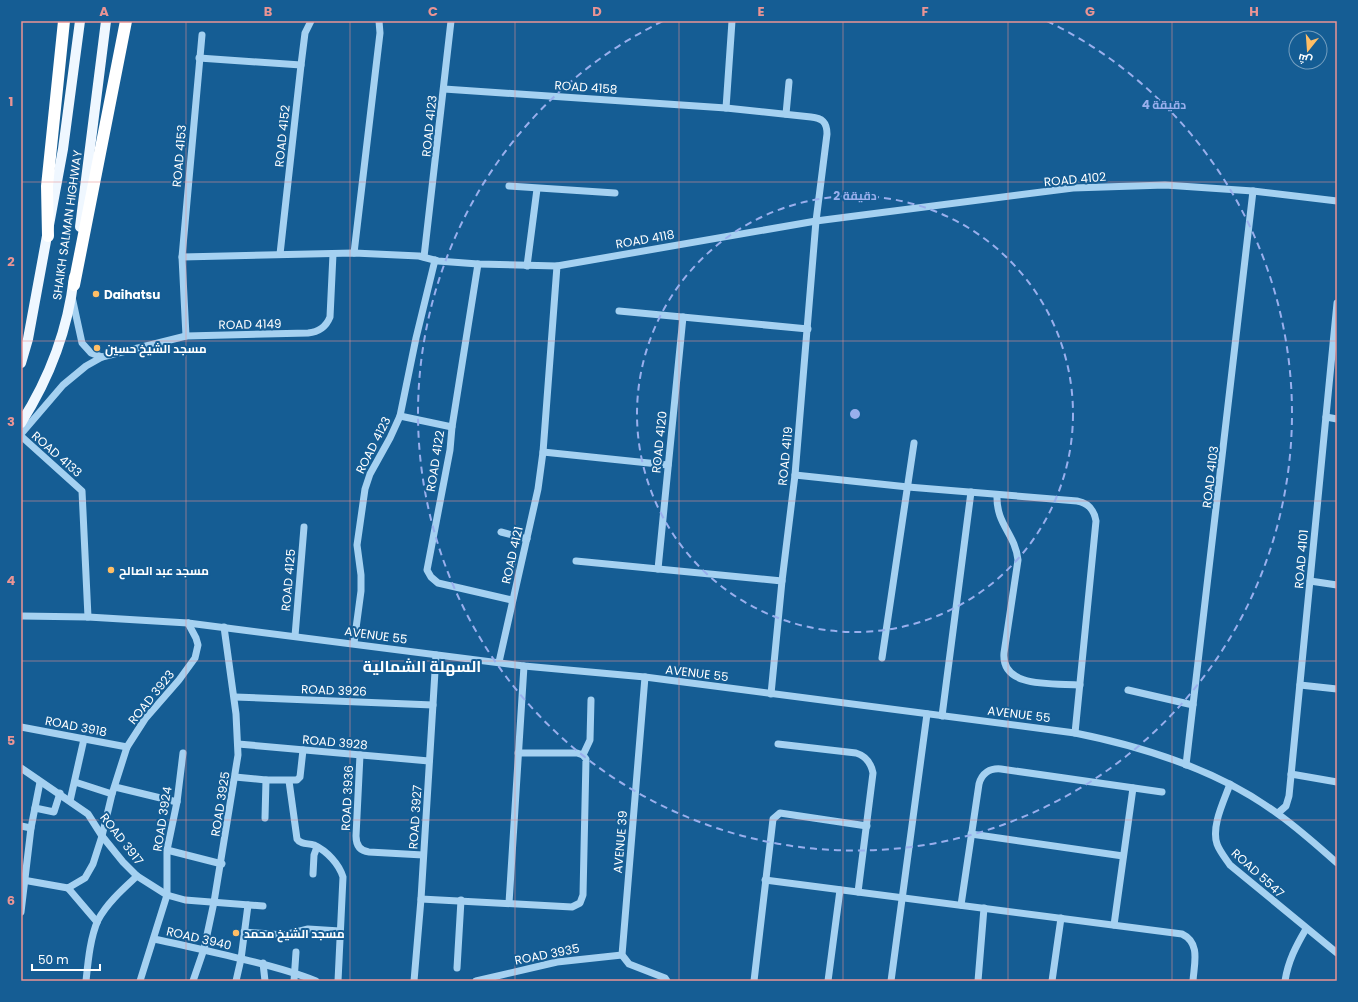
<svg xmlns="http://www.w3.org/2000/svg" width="1358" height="1002" viewBox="0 0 1358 1002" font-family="Poppins,Cairo,sans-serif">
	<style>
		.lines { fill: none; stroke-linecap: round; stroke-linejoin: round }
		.minor { stroke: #a5d1f1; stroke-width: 7 }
		.major { stroke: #eff7ff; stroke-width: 10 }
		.highway { stroke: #fff; stroke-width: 12 }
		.grid { fill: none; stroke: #ea9494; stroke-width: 1; stroke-opacity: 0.55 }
		.ring { fill: none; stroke: #99afed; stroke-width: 2; stroke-dasharray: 7 5 }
		.poi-dot { fill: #ffbe65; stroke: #155d94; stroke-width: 1.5 }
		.labels { text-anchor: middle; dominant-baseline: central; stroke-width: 4; stroke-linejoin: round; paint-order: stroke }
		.street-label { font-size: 12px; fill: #fff; stroke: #155d94 }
		.poi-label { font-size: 12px; font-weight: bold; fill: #fff; stroke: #155d94; text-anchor: start }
		.district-label { font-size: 16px; font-weight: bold; fill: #fff; stroke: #155d94 }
		.centre { fill: #99afed; stroke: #155d94; stroke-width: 2 }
		.ring-label { font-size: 12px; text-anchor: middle; font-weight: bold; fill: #99afed; stroke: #155d94; stroke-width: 4; stroke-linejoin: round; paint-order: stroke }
		.neatline { fill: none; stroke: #ea9494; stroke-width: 1.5 }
		.grid-label { font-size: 13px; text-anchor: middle; font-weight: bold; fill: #ea9494 }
	</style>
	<rect width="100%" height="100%" fill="#155d94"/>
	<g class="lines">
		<!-- minor -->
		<g class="minor">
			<polyline points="199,58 301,65"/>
			<path d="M444,89L726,108L811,117C822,118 827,122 827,134L816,221L795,475L782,581L771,694"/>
			<polyline points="726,108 732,21"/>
			<polyline points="786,114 789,82"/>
			<polyline points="509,186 615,193"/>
			<polyline points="354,253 380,33 379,21"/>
			<polyline points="280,254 301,65 305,33 311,21"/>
			<polyline points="182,257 354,253 419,256 438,261 478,264 557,266 816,221 1073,188 1165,185 1253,191 1337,201"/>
			<polyline points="424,257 451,21"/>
			<polyline points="478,264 452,427 450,450 427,570 431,577 438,583 512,600"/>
			<polyline points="527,266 537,189"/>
			<polyline points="72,297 82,343 91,353 102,357"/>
			<polyline points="619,311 808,329"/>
			<polyline points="186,336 182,257 202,35"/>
			<polyline points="400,416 452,427"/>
			<polyline points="1326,417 1337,419"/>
			<path d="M21,434L63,385L86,366L102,357L186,336L308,333C319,332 326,327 330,317L333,254"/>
			<polyline points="21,436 82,491 88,617"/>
			<polyline points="543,452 668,465"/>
			<path d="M795,475L908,487L1077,501C1088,503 1094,509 1096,521L1075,733"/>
			<path d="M997,495C996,525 1015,533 1018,560L1004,653C1001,689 1055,683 1080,685"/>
			<polyline points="501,532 527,539"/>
			<polyline points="576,561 782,581"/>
			<polyline points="658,569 683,317"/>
			<polyline points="1310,581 1337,585"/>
			<path d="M21,616L88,617L188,623L524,666L645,677L1075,733C1145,747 1220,771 1278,814C1299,829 1318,846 1337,863"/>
			<polyline points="295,636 304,527"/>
			<polyline points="354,643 361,591 361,575 357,545 365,489 370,474 390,438 400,416 416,338 435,260"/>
			<polyline points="882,658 914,443"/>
			<polyline points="499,662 538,489 543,452 557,266"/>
			<polyline points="645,677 622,955 629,964 665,978 667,981"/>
			<polyline points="1300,685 1337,689"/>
			<polyline points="1128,690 1193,705"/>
			<polyline points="235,697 433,705"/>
			<polyline points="942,716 971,492"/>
			<polyline points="21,727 127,747"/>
			<polyline points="238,744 429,761"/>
			<path d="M778,744L856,753C866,756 871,763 873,773L858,892"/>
			<path d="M360,755L356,836C356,845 360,851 369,852L423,855"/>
			<polyline points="583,755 590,740 591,700"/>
			<polyline points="1186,765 1253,191"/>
			<polyline points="21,768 88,814 102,836 123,862 137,876 167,895 185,900 263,906"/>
			<polyline points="1291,774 1337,782"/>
			<polyline points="235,777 266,780 297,780 300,777 303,750"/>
			<path d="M289,781L297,839C301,845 308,843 314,845C327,851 339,864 343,877L338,981"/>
			<polyline points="75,782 112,794"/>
			<path d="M1230,784C1224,801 1211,826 1217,844C1220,852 1226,859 1230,865L1337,953"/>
			<polyline points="115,787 177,802"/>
			<polyline points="70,801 84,739"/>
			<polyline points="35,808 54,812 60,793"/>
			<polyline points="1278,813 1286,806 1289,796 1337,303"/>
			<polyline points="265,818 266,780"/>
			<polyline points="21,826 31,828"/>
			<polyline points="971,834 1123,856"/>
			<polyline points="167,850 222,864"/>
			<polyline points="313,874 314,855 317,847"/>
			<polyline points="23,880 68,888 85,878 93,864 102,836 112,794 127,747 145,719 179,680 195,658 198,645 196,638 188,623"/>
			<path d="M765,880L1182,934C1201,943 1194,964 1193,981"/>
			<polyline points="68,888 97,922"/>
			<polyline points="421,899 572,907 580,903 583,895 586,759 583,755 577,753 518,753"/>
			<polyline points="509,903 524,666"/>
			<path d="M961,905L979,784C982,773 990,768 1001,769L1162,792"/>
			<polyline points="21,912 31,828 40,782"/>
			<polyline points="1114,925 1133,788"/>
			<polyline points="244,932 284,935 308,929 340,931"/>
			<path d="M154,939C184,945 212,952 242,959C267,965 291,971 316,981"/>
			<polyline points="263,963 265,981"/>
			<polyline points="457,968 461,900"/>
			<path d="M86,981C88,962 90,938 98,920C107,903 123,889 137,876"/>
			<polyline points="140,981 167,895 167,850 177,802 183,753"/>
			<polyline points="193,981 204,949 214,902 238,755 236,714 224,627"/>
			<polyline points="236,981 241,959 248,905"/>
			<polyline points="294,981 296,952"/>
			<polyline points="414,981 421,899 436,655"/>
			<polyline points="476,981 557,962 622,955"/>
			<polyline points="754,981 773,819 780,813 867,826"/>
			<polyline points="828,981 840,890"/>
			<polyline points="891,981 927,714"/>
			<polyline points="978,981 984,908"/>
			<polyline points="1052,981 1061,918"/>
			<path d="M1285,981C1288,961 1296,946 1306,929"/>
		</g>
		<!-- major -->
		<g class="major">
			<polyline points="80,227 106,21"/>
			<polyline points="21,363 28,339 63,149 80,21"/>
			<path d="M21,423C49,379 68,329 74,277"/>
		</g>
		<!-- highway -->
		<g class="highway">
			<polyline points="48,236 47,186 64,21"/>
			<polyline points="74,285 126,21"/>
		</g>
	</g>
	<!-- grid -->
	<path class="grid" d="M186,21V981M350,21V981M515,21V981M679,21V981M843,21V981M1008,21V981M1172,21V981M21,182H1337M21,341H1337M21,501H1337M21,661H1337M21,820H1337"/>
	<!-- distance rings -->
	<g class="ring">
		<circle cx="855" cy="414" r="218"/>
		<path d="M1047 21A437 437 0 1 1 663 21"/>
	</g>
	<!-- markers -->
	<g class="poi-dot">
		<circle cx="96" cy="294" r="4"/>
		<circle cx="97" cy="348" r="4"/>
		<circle cx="111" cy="570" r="4"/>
		<circle cx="236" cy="933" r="4"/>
	</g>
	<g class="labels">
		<!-- street labels -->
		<g class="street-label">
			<text transform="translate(586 87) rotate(4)">ROAD 4158</text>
			<text transform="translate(429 126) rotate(-84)">ROAD 4123</text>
			<text transform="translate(282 136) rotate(-84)">ROAD 4152</text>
			<text transform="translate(179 156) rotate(-85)">ROAD 4153</text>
			<text transform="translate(1075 179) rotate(-5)">ROAD 4102</text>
			<text transform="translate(67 225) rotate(-82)">SHAIKH SALMAN HIGHWAY</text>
			<text transform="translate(645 239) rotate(-10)">ROAD 4118</text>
			<text transform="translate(250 324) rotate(-1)">ROAD 4149</text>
			<text transform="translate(659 442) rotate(-84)">ROAD 4120</text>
			<text transform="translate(373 445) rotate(-63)">ROAD 4123</text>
			<text transform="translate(57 454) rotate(41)">ROAD 4133</text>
			<text transform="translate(785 456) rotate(-84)">ROAD 4119</text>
			<text transform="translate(435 461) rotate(-81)">ROAD 4122</text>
			<text transform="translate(1210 477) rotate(-83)">ROAD 4103</text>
			<text transform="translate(512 555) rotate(-77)">ROAD 4121</text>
			<text transform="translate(1301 559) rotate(-85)">ROAD 4101</text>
			<text transform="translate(288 580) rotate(-85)">ROAD 4125</text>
			<text transform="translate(376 635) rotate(8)">AVENUE 55</text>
			<text transform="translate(697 673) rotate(7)">AVENUE 55</text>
			<text transform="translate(334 690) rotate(2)">ROAD 3926</text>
			<text transform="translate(151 697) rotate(-51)">ROAD 3923</text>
			<text transform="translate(1019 714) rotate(7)">AVENUE 55</text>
			<text transform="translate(76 726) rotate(11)">ROAD 3918</text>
			<text transform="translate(335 742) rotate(5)">ROAD 3928</text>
			<text transform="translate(347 798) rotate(-87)">ROAD 3936</text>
			<text transform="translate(220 804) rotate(-81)">ROAD 3925</text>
			<text transform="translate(415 817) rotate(-86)">ROAD 3927</text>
			<text transform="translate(162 819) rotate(-81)">ROAD 3924</text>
			<text transform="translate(122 839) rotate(52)">ROAD 3917</text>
			<text transform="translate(620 842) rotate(-85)">AVENUE 39</text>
			<text transform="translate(1258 873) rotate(42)">ROAD 5547</text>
			<text transform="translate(199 938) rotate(13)">ROAD 3940</text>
			<text transform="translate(547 954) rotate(-11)">ROAD 3935</text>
		</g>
		<!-- poi labels -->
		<g class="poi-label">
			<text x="104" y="294">Daihatsu</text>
			<text x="105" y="348">مسجد الشيخ حسين</text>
			<text x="119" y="570">مسجد عبد الصالح</text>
			<text x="244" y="933">مسجد الشيخ محمد</text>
		</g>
		<!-- district labels -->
		<g class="district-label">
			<text x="422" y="666">السهلة الشمالية</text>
		</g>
	</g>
	<circle cx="855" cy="414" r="6" class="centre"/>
	<g class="ring-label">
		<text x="1164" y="109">4 دقيقة</text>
		<text x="855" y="200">2 دقيقة</text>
	</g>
	<!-- border -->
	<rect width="1358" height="1002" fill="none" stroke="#155d94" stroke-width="44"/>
	<!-- north arrow -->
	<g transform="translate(1308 50) rotate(197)"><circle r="19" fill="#155d94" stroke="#739ebf"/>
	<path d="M0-3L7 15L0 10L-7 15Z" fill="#ffbe65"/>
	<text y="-6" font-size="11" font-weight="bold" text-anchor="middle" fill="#ffffff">ش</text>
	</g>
	<!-- scale -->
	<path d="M32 964v6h68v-6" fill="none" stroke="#ffffff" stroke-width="2"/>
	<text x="38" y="964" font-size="12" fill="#ffffff" stroke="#155d94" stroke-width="3" paint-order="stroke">50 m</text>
	<rect x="22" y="22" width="1314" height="958" class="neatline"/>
	<g class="grid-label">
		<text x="104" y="16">A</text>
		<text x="268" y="16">B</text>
		<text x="433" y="16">C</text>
		<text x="597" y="16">D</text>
		<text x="761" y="16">E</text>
		<text x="925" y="16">F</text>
		<text x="1090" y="16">G</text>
		<text x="1254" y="16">H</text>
		<text x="11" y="106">1</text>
		<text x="11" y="266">2</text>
		<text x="11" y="426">3</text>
		<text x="11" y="585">4</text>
		<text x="11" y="745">5</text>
		<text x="11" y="905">6</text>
	</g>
</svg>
